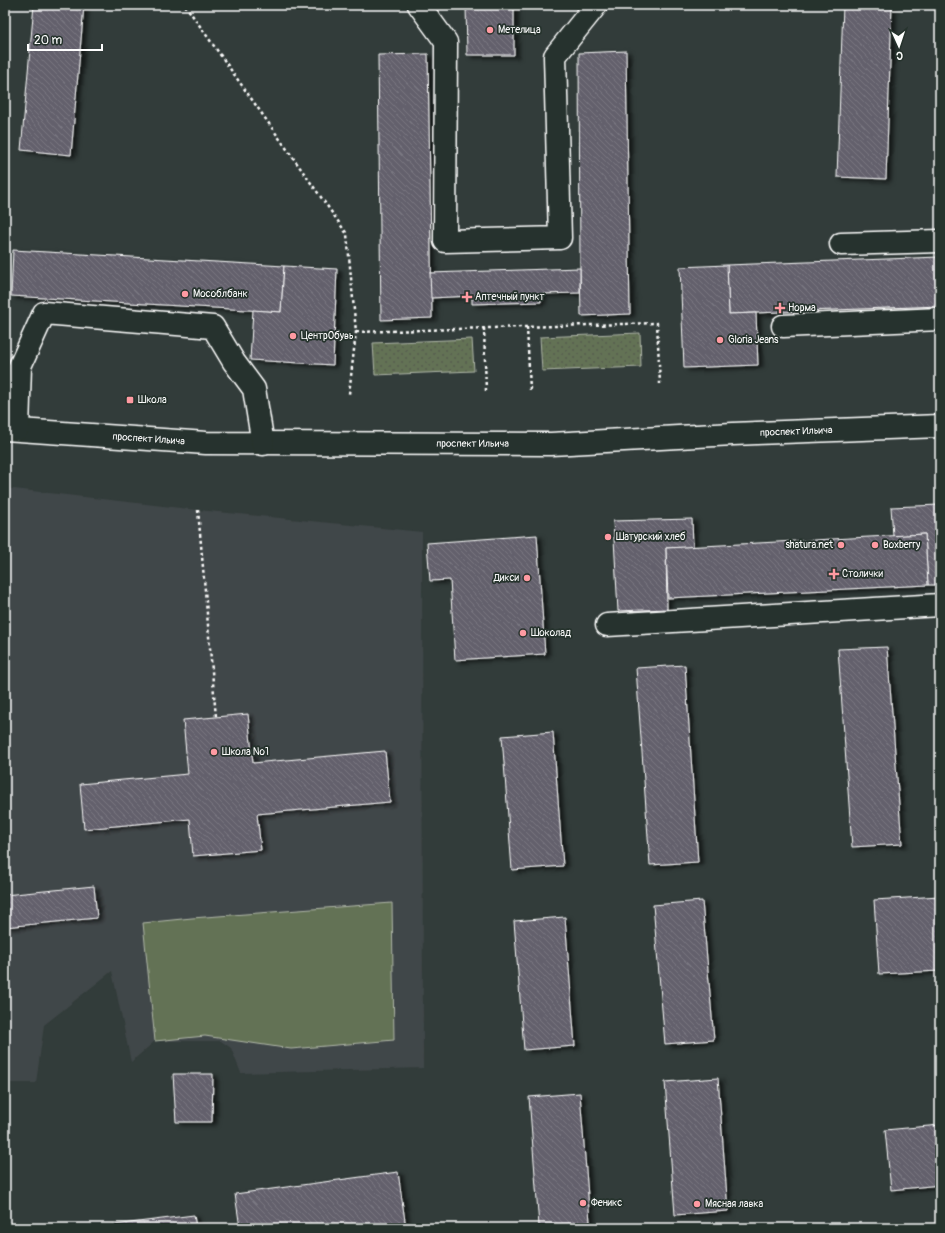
<svg xmlns="http://www.w3.org/2000/svg" width="945" height="1233" viewBox="0 0 945 1233" font-family="Pangolin,sans-serif">
	<style>
		.built { fill: #414749 }
		.grass { fill: url(#grass-dots); stroke: #b1b8aa }
		.pitch { fill: #637254; stroke: #b1b8aa }
		.building { fill: url(#building-back-hatch); stroke: #fff; filter: url(#shadow) }
		.lines { fill: none; stroke-linecap: round; stroke-linejoin: round }
		.minor-casing { stroke: #fff; stroke-width: 25 }
		.path { stroke: #fff; stroke-width: 2.5; stroke-dasharray: 3 3; stroke-linecap: butt }
		.minor { stroke: #26332d; stroke-width: 22 }
		.poi-dot { fill: #ff9aa2; stroke: #26332d; stroke-width: 1.5 }
		.labels { text-anchor: middle; dominant-baseline: central; stroke-width: 3.5; stroke-linejoin: round; paint-order: stroke }
		.poi-label { font-size: 10px; fill: #fff; stroke: #26332d; text-anchor: start }
		.street-label { font-size: 10px; fill: #fff; stroke: #26332d }
	</style>
	<defs>
		<pattern id="grass-dots" width="8" height="8" patternUnits="userSpaceOnUse"><rect width="8" height="8" fill="#637254"/><path d="M2 2h.1M6 6h.1" fill="none" stroke="#555b4f" stroke-width="1.8" stroke-linecap="round"/></pattern>
		<pattern id="building-back-hatch" width="6" height="6" patternUnits="userSpaceOnUse"><rect width="6" height="6" fill="#63606c"/><path d="M-1 5l2 2M0 0l6 6M5-1l2 2" fill="none" stroke="#7a7882"/></pattern>
		<filter id="shadow"><feDropShadow dx="4.5" dy="2.5" stdDeviation="2" flood-color="#0009"/></filter>
	</defs>
	<rect width="100%" height="100%" fill="#323c3a"/>
	<filter id="ink" filterUnits="userSpaceOnUse"><feTurbulence type="fractalNoise" baseFrequency=".025" numOctaves="2"/><feDisplacementMap in="SourceGraphic" scale="8" xChannelSelector="R" yChannelSelector="G"/><feConvolveMatrix kernelMatrix="1 2 1 2 8 2 1 2 1" color-interpolation-filters="sRGB"/></filter>
	<g filter="url(#ink)">
		<!-- built -->
		<polygon class="built" points="5,488 198,510 422,532 423,1068 241,1073 231,1048 221,1041 155,1041 131,1062 112,971 44,1025 36,1083 5,1083"/>
		<!-- grass -->
		<g class="grass">
			<polygon points="640,333 641,367 542,371 540,337"/>
			<polygon points="472,339 474,371 375,375 373,343"/>
		</g>
		<!-- pitch -->
		<polygon class="pitch" points="392,903 394,1040 291,1049 205,1036 155,1041 143,923 192,918"/>
		<!-- building -->
		<g class="building">
			<polygon points="34,5 84,5 71,155 21,150"/>
			<polygon points="466,5 514,5 514,55 467,55"/>
			<polygon points="843,5 892,5 886,179 837,177"/>
			<polygon points="626,51 630,314 581,316 580,268 579,53"/>
			<polygon points="428,54 432,318 381,320 378,55"/>
			<polygon points="13,250 284,266 281,312 11,296"/>
			<polygon points="940,257 940,306 729,314 727,265"/>
			<polygon points="727,265 729,314 756,313 758,365 684,368 680,267"/>
			<polygon points="284,266 337,269 333,365 250,360 253,310 281,312"/>
			<polygon points="580,268 580,293 541,294 541,302 472,304 472,296 431,298 430,273"/>
			<polygon points="940,505 940,585 928,585 925,534 893,536 891,507"/>
			<polygon points="692,519 693,547 666,548 667,609 618,611 613,521"/>
			<polygon points="925,534 928,585 668,598 666,548"/>
			<polygon points="537,535 545,654 455,660 450,580 430,581 427,543"/>
			<polygon points="887,647 902,844 852,847 838,649"/>
			<polygon points="685,665 698,862 650,865 636,668"/>
			<polygon points="248,714 253,763 385,751 390,802 257,814 261,850 193,856 190,819 84,829 80,784 188,774 183,720"/>
			<polygon points="553,732 563,866 512,870 502,736"/>
			<polygon points="94,886 97,918 5,927 5,895"/>
			<polygon points="940,896 940,971 879,974 874,900"/>
			<polygon points="702,901 714,1040 665,1044 653,905"/>
			<polygon points="565,917 575,1046 524,1050 514,921"/>
			<polygon points="173,1074 213,1074 212,1122 176,1122"/>
			<polygon points="718,1078 728,1211 675,1215 665,1082"/>
			<polygon points="580,1093 590,1222 539,1226 529,1097"/>
			<polygon points="940,1125 940,1185 891,1190 885,1130"/>
			<polygon points="398,1172 406,1228 240,1228 235,1194"/>
			<polygon points="194,1215 196,1228 90,1228"/>
		</g>
		<g class="lines">
			<defs>
				<g id="minor">
					<polyline points="419,5 446,42 445,241 560,238 555,56 596,5"/>
					<polyline points="841,244 940,241"/>
					<polyline points="783,326 940,319"/>
					<path id="s1" d="M5,429L206,443L551,444L733,434L940,426"/>
					<polyline points="18,429 20,366 44,313 213,327 234,362 254,389 263,444"/>
					<polyline points="607,625 940,605"/>
				</g>
			</defs>
			<!-- minor casing -->
			<use href="#minor" class="minor-casing"/>
			<!-- path -->
			<g class="path">
				<polyline points="185,5 347,234 356,332 349,394"/>
				<polyline points="527,327 530,390"/>
				<polyline points="484,328 486,391"/>
				<polyline points="356,332 657,323 660,384"/>
				<polyline points="198,510 216,717"/>
			</g>
			<!-- minor -->
			<use href="#minor" class="minor"/>
		</g>
	</g>
	<!-- markers -->
	<g class="poi-dot">
		<circle cx="490" cy="30" r="4"/>
		<circle cx="185" cy="294" r="4"/>
		<path d="M465 291h4v4h4v4h-4v4h-4v-4h-4v-4h4z"/>
		<path d="M778 302h4v4h4v4h-4v4h-4v-4h-4v-4h4z"/>
		<circle cx="293" cy="336" r="4"/>
		<circle cx="720" cy="340" r="4"/>
		<rect x="126" y="396" width="8" height="8" rx="2"/>
		<circle cx="608" cy="537" r="4"/>
		<circle cx="841" cy="545" r="4"/>
		<circle cx="875" cy="545" r="4"/>
		<path d="M832 568h4v4h4v4h-4v4h-4v-4h-4v-4h4z"/>
		<circle cx="527" cy="578" r="4"/>
		<circle cx="523" cy="633" r="4"/>
		<circle cx="214" cy="752" r="4"/>
		<circle cx="583" cy="1203" r="4"/>
		<circle cx="697" cy="1204" r="4"/>
	</g>
	<g class="labels">
		<!-- poi labels -->
		<g class="poi-label">
			<text x="498" y="30">Метелица</text>
			<text x="193" y="294">Мособлбанк</text>
			<text x="475" y="297">Аптечный пункт</text>
			<text x="788" y="308">Норма</text>
			<text x="301" y="336">ЦентрОбувь</text>
			<text x="728" y="340">Gloria Jeans</text>
			<text x="138" y="400">Школа</text>
			<text x="616" y="537">Шатурский хлеб</text>
			<text x="833" y="545" text-anchor="end">shatura.net</text>
			<text x="883" y="545">Boxberry</text>
			<text x="842" y="574">Столички</text>
			<text x="519" y="578" text-anchor="end">Дикси</text>
			<text x="531" y="633">Шоколад</text>
			<text x="222" y="752">Школа №1</text>
			<text x="591" y="1203">Феникс</text>
			<text x="705" y="1204">Мясная лавка</text>
		</g>
		<!-- street labels -->
		<g class="street-label">
			<text stroke="none"><textPath href="#s1" startOffset="792">проспект Ильича</textPath></text>
			<text stroke="none"><textPath href="#s1" startOffset="144">проспект Ильича</textPath></text>
			<text stroke="none"><textPath href="#s1" startOffset="468">проспект Ильича</textPath></text>
		</g>
	</g>
	<!-- margin -->
	<rect width="945" height="1233" fill="none" stroke="#26332d" stroke-width="20"/>
	<rect x="10" y="10" width="925" height="1213" fill="none" stroke="#fff" stroke-width="1.5" filter="url(#ink)"/>
	<!-- north arrow -->
	<g transform="translate(899 46) rotate(177)" stroke="#26332d" stroke-width="3" paint-order="stroke">
	<path d="M0-3L7 15L0 10L-7 15Z" fill="#ffffff"/>
	<text y="-6" font-size="11" font-weight="bold" text-anchor="middle" fill="#ffffff">С</text>
	</g>
	<!-- scale -->
	<path d="M28 44v6h74v-6" fill="none" stroke="#ffffff" stroke-width="2"/>
	<text x="34" y="44" font-size="12" fill="#ffffff" stroke="#26332d" stroke-width="3" paint-order="stroke">20 m</text>
</svg>
